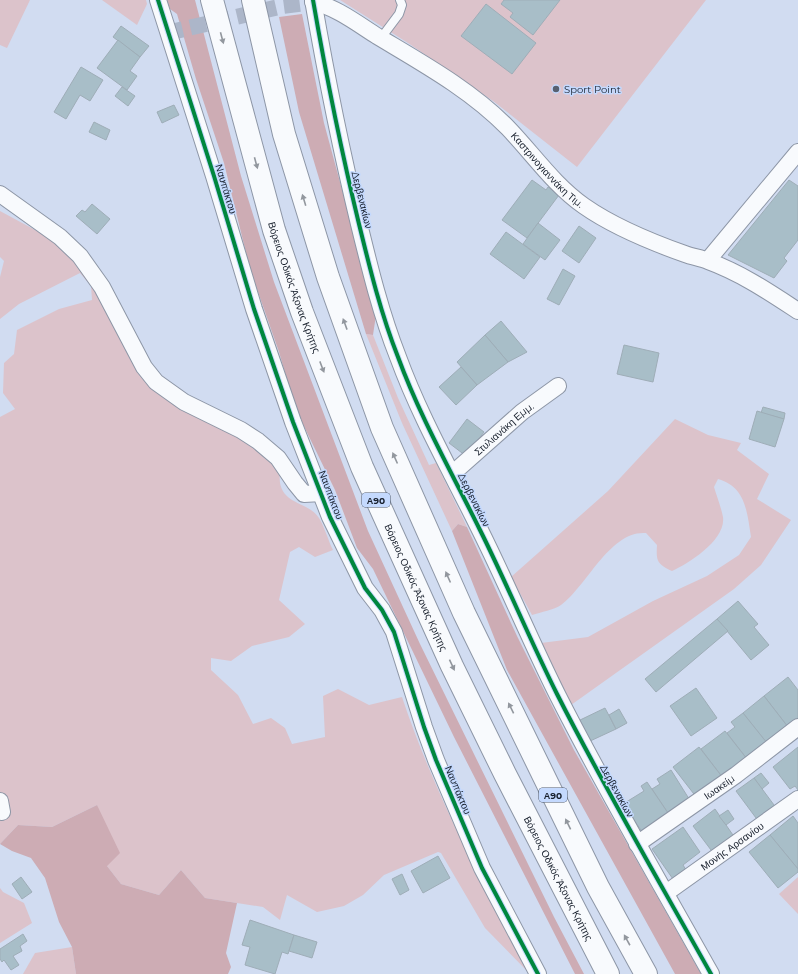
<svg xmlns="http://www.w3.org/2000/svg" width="798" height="974" viewBox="0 0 798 974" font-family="Montserrat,sans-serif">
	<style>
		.green { fill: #dcc3cb }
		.forest { fill: #cdacb4 }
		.building { fill: #a8bec8; stroke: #9eadb7 }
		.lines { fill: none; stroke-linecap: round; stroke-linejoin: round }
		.street-tunnel { stroke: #acb6c9; stroke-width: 16; stroke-dasharray: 16 8; stroke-linecap: butt }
		.lane-casing { stroke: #8d96a6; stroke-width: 10 }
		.street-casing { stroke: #8d96a6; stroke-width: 18 }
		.highway-casing { stroke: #8d96a6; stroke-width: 24 }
		.lane { stroke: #f8fafd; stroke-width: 8 }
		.street { stroke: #f8fafd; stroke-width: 16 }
		.highway { stroke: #f8fafd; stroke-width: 22 }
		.cycleway-casing { stroke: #c4d9fe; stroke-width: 6 }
		.cycleway { stroke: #00873e; stroke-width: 4 }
		.oneway { fill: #92979e }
		.poi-dot { fill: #576070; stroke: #c4d9fe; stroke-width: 1.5 }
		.labels { text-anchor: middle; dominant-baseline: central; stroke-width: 3; stroke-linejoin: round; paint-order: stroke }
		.shield { fill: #c4d9fe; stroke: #4a566a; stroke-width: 1 }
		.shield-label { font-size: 9px; font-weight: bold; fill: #161e2b }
		.poi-label { font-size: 10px; fill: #161e2b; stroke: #c4d9fe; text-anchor: start }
		.street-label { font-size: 10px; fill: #161e2b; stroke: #c4d9fe }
	</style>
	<rect width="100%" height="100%" fill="#d1dcf1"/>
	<!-- green -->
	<g class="green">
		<polygon points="0,0 30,0 7,48 0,45"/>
		<polygon points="102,0 146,0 147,4 137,25"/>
		<polygon points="340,0 706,0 577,167 493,101 408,43"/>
		<path d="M0,211L50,238L82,266L123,340L129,355L138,366L219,426L261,450L280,472C276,506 308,500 319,518C325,528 328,540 333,550L315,557L299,547L290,552L279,600L305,624L289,637L252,646L231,661L211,658V670L238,695L253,724L271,718L285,728L292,744L325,737L323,696L338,689L369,705L402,697C434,793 482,882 528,972L485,928L441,853L438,852L384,875L363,895L344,906L317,912L287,895L280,920L263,907L205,898L181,870L159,895L121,884L107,866L97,805L52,827L18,825L0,844V417L15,409L3,393L4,363L14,354L17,330L59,309L92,300L91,286L80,273L19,304L0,319V277L4,261L0,257Z"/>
		<polygon points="366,334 373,335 398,398 429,465 436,463 467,527 458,524 452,531 402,423"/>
		<path d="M675,419L708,435L741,443L737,450L769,474L757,499L791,520L761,565L734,589L571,705L541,643L588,637L653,601L707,576L739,555L751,537C747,512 746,487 718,479L714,487C717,497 721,507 723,517C726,540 689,563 672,571C657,564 656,561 657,545L646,533C610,530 587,586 561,605C554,610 541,612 532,615L511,577L608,491Z"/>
		<polygon points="798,877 798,914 779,894"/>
		<polygon points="0,888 3,892 24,903 32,923 0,943"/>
		<polygon points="72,947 76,974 23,974 35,953"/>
	</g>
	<!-- forest -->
	<g class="forest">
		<polygon points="167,0 195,0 241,176 274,282 368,531 420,644 554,917 584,974 575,974 454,737 373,569 357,548 335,490 296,410 279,352 250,269 224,163 196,79 177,14 170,9"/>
		<polygon points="302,14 324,123 376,315 373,335 366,334 299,112 279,17"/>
		<polygon points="458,524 467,527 517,636 574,750 701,974 675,974 507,670 452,531"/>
		<polygon points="97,805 120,853 107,866 121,884 159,895 181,870 205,898 237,903 226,953 231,967 228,974 76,974 72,947 59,922 45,878 31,858 12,851 0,844 18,825 52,827"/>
	</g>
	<!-- building -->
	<g class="building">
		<polygon points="504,0 560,0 533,35 510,17 513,13 501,4"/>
		<polygon points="486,4 536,43 512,74 461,36"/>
		<polygon points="121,26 149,46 140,57 113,37"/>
		<polygon points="118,40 140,57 130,71 137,76 127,90 97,68"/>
		<polygon points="81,67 103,80 90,101 80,95 66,119 54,112"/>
		<polygon points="122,87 135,96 128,106 115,96"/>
		<polygon points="174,105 179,115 162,123 157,112"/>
		<polygon points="94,122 110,130 106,140 89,132"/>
		<polygon points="532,180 546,190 548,187 559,195 527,238 502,220"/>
		<polygon points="789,180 798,186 798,240 784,258 787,261 774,278 728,255"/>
		<polygon points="92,204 110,219 97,234 76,216 82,210 85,212"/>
		<polygon points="538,223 560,240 545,260 523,244"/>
		<polygon points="579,226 596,238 579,263 562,251"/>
		<polygon points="506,232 540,257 524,279 490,254"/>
		<polygon points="563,269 575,276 559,305 547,299"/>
		<polygon points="501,321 527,352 508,362 485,335"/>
		<polygon points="485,335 508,362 477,385 457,362"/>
		<polygon points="624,345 659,353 653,382 617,374"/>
		<polygon points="461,367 477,385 456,405 439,387"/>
		<polygon points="763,407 785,413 784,419 761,413"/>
		<polygon points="757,411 784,419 775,447 749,439"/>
		<polygon points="467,419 484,432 466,456 449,443"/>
		<polygon points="738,601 758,624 754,627 769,645 751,660 717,619"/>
		<polygon points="717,619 728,631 656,692 645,679"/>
		<polygon points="788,677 798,690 798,719 788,727 764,696"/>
		<polygon points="696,688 717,718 691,736 670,706"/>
		<polygon points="764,696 788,727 767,743 743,713"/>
		<polygon points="605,708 616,729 588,742 578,721"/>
		<polygon points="619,709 627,723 616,729 609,715"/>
		<polygon points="743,713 767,743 747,759 727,733 735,727 731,722"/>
		<polygon points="725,731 747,759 723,778 701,749"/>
		<polygon points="699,747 723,778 697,798 673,767"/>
		<polygon points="798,747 798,790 795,786 790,789 773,767"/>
		<polygon points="671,770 691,802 670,816 652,789 660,784 657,779"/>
		<polygon points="761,773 769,783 762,789 754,778"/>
		<polygon points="754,778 777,809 759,822 736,791"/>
		<polygon points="647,782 670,816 643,833 623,804 644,791 641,786"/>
		<polygon points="715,809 735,838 714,854 693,826"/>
		<polygon points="728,810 734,819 726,825 719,816"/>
		<polygon points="793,816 798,823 798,869 770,835"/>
		<polygon points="683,827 700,852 683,865 688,873 675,882 652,849"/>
		<polygon points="770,835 798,869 798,872 778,888 749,852"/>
		<polygon points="438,856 450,878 423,893 411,871"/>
		<polygon points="402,874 409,890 400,895 392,879"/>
		<polygon points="21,877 32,892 22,899 12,884"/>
		<polygon points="250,920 294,935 288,954 282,952 275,974 245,965 250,947 242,945"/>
		<polygon points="23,934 27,941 20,946 22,951 13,956 19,965 11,970 4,960 2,962 0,959 0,949"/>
		<polygon points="294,935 317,942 312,958 289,951"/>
	</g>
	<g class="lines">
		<!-- street-tunnel -->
		<polyline class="street-tunnel" points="167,33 283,6 313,2"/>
		<defs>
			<polyline id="lane" points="381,38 399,14 402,5 400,0"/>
			<g id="street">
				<polyline points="158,0 214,176 254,309 293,422 330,517 365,588 382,610 394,632 424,727 436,760 482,868 538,974"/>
				<path d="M313,0C326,75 341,150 359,224C370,269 381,314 398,357C420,417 452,473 480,530C507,584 530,640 557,694C605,789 659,881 711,974"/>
				<path id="s1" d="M313,2C336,7 358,24 377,36C422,63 471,90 508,128C533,154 554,185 584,206C614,227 651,242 685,254C693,257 701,258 708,261C741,273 769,292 798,311"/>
				<polyline points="0,194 60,237 80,256 102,287 144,367 156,382 184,402 241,430 258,441 278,458 295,483 304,494 322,493"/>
				<polyline points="708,260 798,152"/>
				<path id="s2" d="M452,474L522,412L558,386"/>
				<polyline points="0,801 2,812"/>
				<path id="s3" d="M637,844L736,775L798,727"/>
				<path id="s4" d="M666,893L798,799"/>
			</g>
			<g id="highway">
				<path id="s5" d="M212,0L274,230L302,312L362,467L452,666L505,774L608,974"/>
				<polyline points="253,0 284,134 328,277 382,428 464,613 598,887 646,974"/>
			</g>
		</defs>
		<!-- lane casing -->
		<use href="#lane" class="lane-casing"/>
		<!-- street casing -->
		<use href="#street" class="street-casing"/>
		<!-- highway casing -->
		<use href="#highway" class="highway-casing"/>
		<!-- lane -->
		<use href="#lane" class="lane"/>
		<!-- street -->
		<use href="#street" class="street"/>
		<!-- highway -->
		<use href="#highway" class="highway"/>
		<defs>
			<g id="cycleway">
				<polyline points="158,0 214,176 254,309 293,422 330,517 365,588 382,610 394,632 424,727 436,760 482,868 538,974"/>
				<path d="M313,0C326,75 341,150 359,224C370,269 381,314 398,357C420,417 452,473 480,530C507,584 530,640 557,694C605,789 659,881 711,974"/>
			</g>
		</defs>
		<!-- cycleway casing -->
		<use href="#cycleway" class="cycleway-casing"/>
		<!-- cycleway -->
		<use href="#cycleway" class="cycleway"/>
	</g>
	<!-- one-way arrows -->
	<defs><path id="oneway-solid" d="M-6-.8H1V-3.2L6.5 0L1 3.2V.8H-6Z"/></defs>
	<g class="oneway">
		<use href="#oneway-solid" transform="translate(222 38) rotate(75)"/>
		<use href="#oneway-solid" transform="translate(256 163) rotate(75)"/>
		<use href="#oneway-solid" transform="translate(304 200) rotate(-107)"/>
		<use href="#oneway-solid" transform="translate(345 324) rotate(-110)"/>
		<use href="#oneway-solid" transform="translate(322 367) rotate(69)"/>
		<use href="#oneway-solid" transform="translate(395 458) rotate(-114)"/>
		<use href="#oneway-solid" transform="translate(448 577) rotate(-114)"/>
		<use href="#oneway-solid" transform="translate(452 665) rotate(65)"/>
		<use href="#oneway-solid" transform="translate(511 708) rotate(-116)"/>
		<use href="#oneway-solid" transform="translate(568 824) rotate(-116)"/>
		<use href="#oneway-solid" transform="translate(627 940) rotate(-119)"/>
	</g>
	<!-- markers -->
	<circle class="poi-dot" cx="556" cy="89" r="4"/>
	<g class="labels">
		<!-- shield labels -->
		<g class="shield">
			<rect x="362" y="493" width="28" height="14" rx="3"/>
			<rect x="539" y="788" width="28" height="14" rx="3"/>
		</g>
		<g class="shield-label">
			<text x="376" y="500">Α90</text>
			<text x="553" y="795">Α90</text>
		</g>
		<!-- poi labels -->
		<g class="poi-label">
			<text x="564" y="89">Sport Point</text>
		</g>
		<!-- street labels -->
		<g class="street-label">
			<text stroke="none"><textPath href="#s1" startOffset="291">Καστρινογιαννάκη Τιμ.</textPath></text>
			<text transform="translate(226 189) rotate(73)">Ναυπάκτου</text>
			<text transform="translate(362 200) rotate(76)">Δερβενακίων</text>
			<text stroke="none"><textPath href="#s5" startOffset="299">Βόρειος Οδικός Άξονας Κρήτης</textPath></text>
			<text stroke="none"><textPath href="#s2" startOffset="69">Στυλιανάκη Εμμ.</textPath></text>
			<text transform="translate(331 495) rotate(69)">Ναυπάκτου</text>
			<text transform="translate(474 500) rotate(63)">Δερβενακίων</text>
			<text stroke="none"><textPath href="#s5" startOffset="623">Βόρειος Οδικός Άξονας Κρήτης</textPath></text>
			<text stroke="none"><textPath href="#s3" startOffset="100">Ιωακείμ</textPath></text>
			<text transform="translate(458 790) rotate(67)">Ναυπάκτου</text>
			<text transform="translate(617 791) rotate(61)">Δερβενακίων</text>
			<text stroke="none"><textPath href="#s4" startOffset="81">Μονής Αρσανίου</textPath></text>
			<text stroke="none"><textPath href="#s5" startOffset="947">Βόρειος Οδικός Άξονας Κρήτης</textPath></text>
		</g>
	</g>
</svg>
